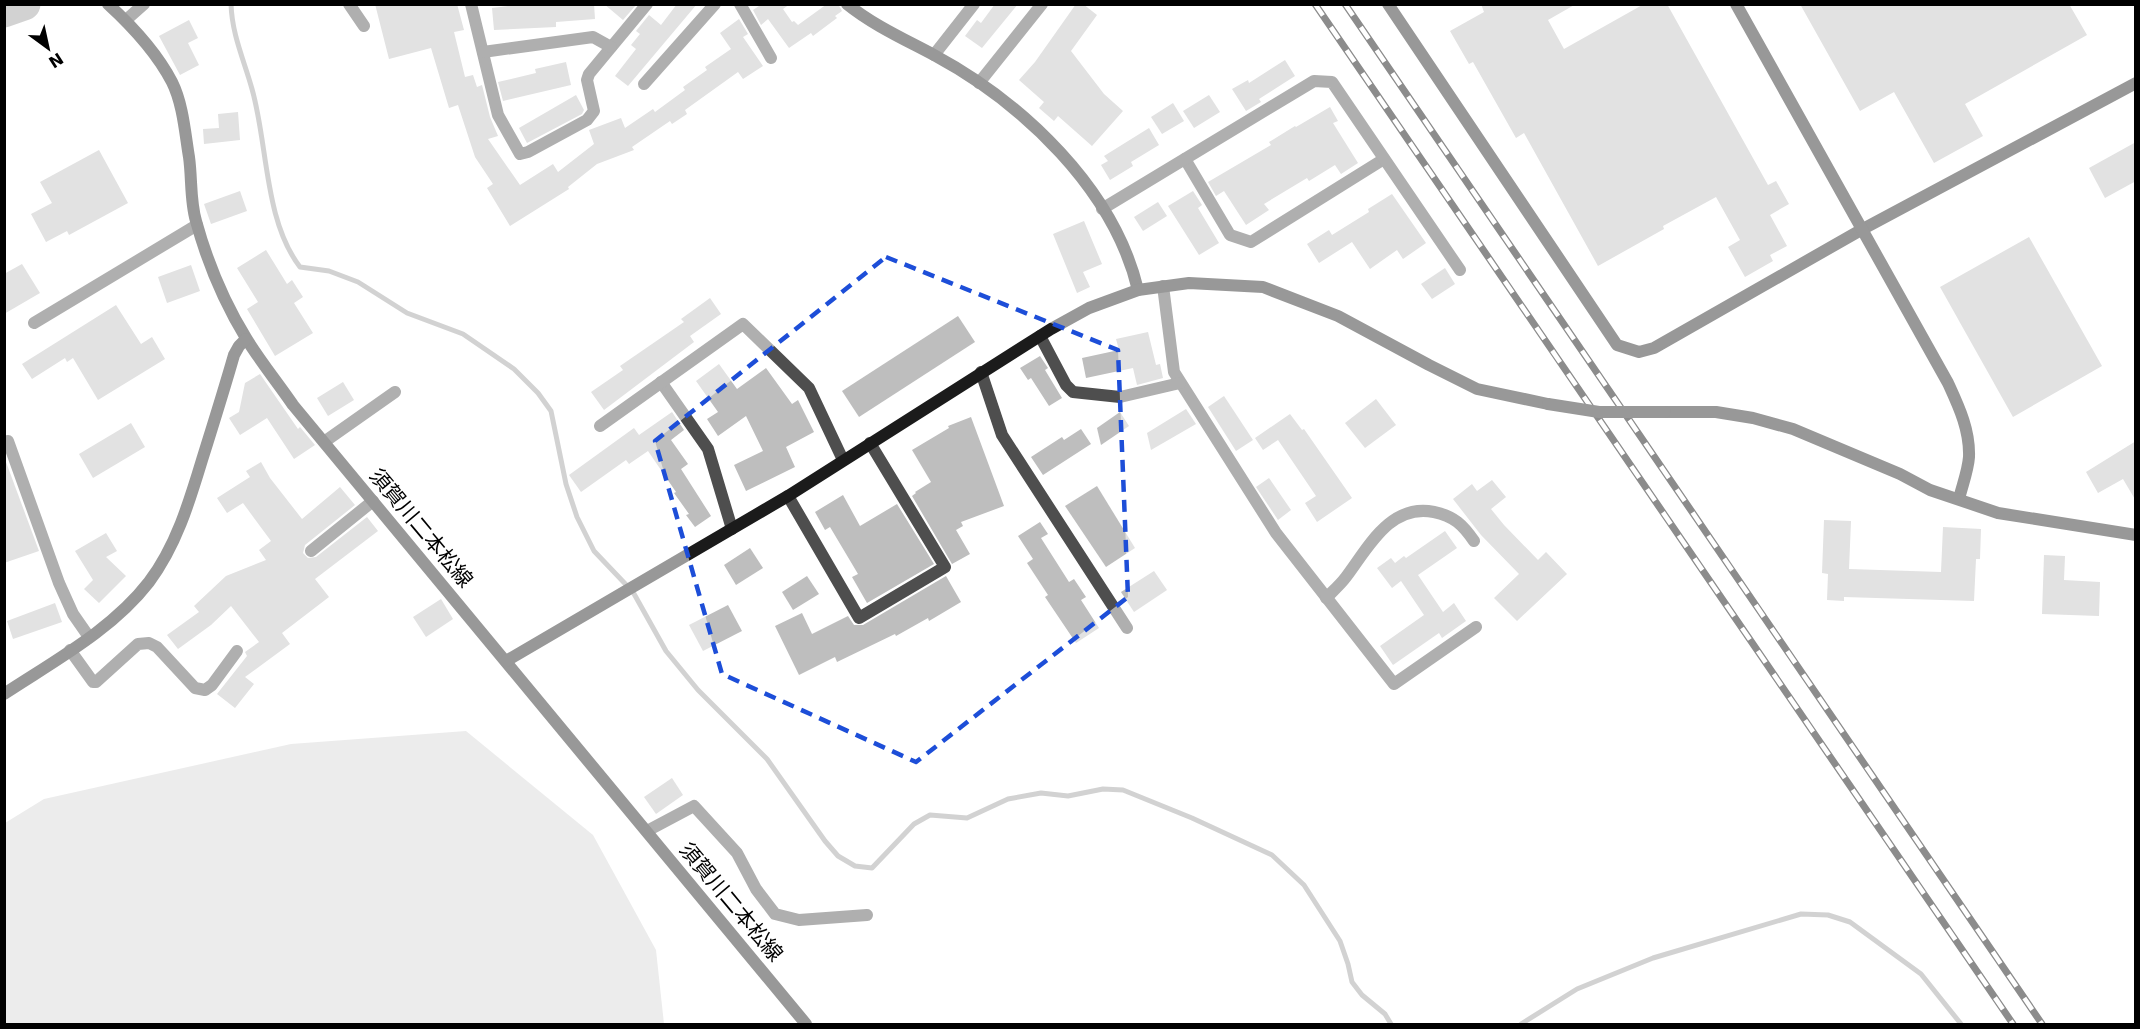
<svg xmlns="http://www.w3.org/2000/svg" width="2140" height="1029" viewBox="0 0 2140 1029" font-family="'DejaVu Sans','Noto Sans JP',sans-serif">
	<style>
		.green { fill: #d5d5d5 }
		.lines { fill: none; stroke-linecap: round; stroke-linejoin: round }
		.stream { stroke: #9c9c9c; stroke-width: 5 }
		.river { stroke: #9c9c9c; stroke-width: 33 }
		.building { fill: #bebebe }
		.street { stroke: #4e4e4e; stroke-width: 12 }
		.secondary { stroke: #1b1b1b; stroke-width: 12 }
		.rail-casing { stroke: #000; stroke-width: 7 }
		.rail { stroke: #fff; stroke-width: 4.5; stroke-dasharray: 14; stroke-linecap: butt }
		.secondary-bridge { stroke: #1b1b1b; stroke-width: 12 }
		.marked { fill: none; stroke: #1d4ed8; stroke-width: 4.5; stroke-dasharray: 12 8; stroke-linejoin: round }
		.labels { text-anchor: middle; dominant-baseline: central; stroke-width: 4.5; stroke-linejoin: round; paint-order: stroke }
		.street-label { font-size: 21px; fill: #000; stroke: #fff }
	</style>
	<rect width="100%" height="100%" fill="#fff"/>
	<!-- green -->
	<polygon class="green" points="466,731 593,835 656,950 664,1024 5,1024 5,823 44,799 291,744"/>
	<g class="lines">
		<!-- stream -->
		<g class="stream">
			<path d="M231,4C232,35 244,60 252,89C268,145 264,220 300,267L329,271L358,282L407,313L463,334L514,369L538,393L551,411L566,484L577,517L594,551L633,592L666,651L698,690L767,759L825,841L838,856L855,866L872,868L914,824L930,815L967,818L1008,799L1041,793L1068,796L1103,789L1123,790L1192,818L1272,855L1304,885L1340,941L1348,964L1352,982L1362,995L1385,1014L1391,1024"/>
			<polyline points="1521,1024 1577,989 1653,958 1801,914 1828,915 1850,922 1921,974 1961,1024"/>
		</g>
		<!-- river -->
		<polyline class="river" points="4,11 24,4"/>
	</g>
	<!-- building -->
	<g class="building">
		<polygon points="375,4 457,4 464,30 454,32 465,77 473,75 477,87 482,85 490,117 498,136 488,139 520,185 553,164 558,172 594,144 589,130 621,118 625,128 653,109 655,112 685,90 683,87 707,70 705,67 731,49 720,33 739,19 748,34 743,37 763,66 743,79 738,72 685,110 687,114 672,124 670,121 632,147 634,150 597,164 568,187 569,189 510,226 487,188 493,184 475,157 458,105 449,108 431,48 389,59"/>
		<polygon points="525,4 594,4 595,19 556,22 556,27 494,30 492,8"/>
		<polygon points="604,4 635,4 636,5 623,20"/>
		<polygon points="677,4 697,4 628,86 615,76 636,49 631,45 640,34 636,31 649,15 661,25"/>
		<polygon points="758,4 790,4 783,9 792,22 794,21 798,25 827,4 838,4 842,11 835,16 837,18 813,36 811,33 789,48 768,19 761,25 753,10 759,6"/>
		<polygon points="995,4 1018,4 982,48 965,36 977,20 981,23"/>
		<polygon points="1076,4 1083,4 1097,15 1071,51 1104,94 1123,111 1092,146 1058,116 1054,121 1039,108 1044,102 1019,80 1035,62"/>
		<polygon points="1481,4 1576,4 1548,20 1564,49 1644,4 1667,4 1768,185 1776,181 1789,204 1770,215 1787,246 1770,255 1773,261 1745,277 1728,247 1740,240 1716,197 1663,226 1664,229 1598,266 1524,133 1516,138 1473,62 1469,64 1450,31 1484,12"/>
		<polygon points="1800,4 2069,4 2087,35 1965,104 1983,136 1934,163 1894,92 1860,111"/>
		<polygon points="189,20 198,38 188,43 199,65 180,75 159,36"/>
		<polygon points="1285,60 1295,76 1259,99 1261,102 1246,111 1232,89 1248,80 1249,83"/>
		<polygon points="566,62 571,85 503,101 498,82 536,73 535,69"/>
		<polygon points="576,95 584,110 582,114 527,143 519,128"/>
		<polygon points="1209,95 1220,112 1194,128 1183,111"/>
		<polygon points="1173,103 1184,121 1162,134 1151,117"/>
		<polygon points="1330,107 1338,121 1333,123 1358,163 1341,174 1335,165 1309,181 1307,178 1264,204 1269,210 1246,225 1224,191 1216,196 1208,182 1271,145 1269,142 1295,126 1296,127"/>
		<polygon points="238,112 240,140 204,144 203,129 219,128 218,114"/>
		<polygon points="1149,128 1159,145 1131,162 1133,166 1110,180 1101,165 1108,161 1104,156"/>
		<polygon points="2136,142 2136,181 2105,198 2089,168"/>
		<polygon points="99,150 128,203 69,235 67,231 46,242 31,214 52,203 40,182"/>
		<polygon points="240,191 247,211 211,224 204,204"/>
		<polygon points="1193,191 1202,205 1198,208 1219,243 1199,255 1168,206"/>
		<polygon points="1392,194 1426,243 1403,259 1397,250 1370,269 1352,242 1319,263 1307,244 1329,230 1332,235 1369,212 1368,209"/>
		<polygon points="1158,202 1167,216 1143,231 1134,217"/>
		<polygon points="1084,221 1102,264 1083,272 1090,287 1077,293 1053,234"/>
		<polygon points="2029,237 2102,366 2013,417 1940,287"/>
		<polygon points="266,250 287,284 292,280 303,297 294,303 313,333 275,356 247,309 258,302 237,268"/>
		<polygon points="22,264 40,293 4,314 4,274"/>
		<polygon points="191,265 200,291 167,303 158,277"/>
		<polygon points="1445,268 1455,284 1432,299 1421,284"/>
		<polygon points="710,298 721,314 690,336 694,342 604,410 591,392 623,370 620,366 684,322 681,319"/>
		<polygon points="116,305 141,344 152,337 165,359 98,400 73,358 67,362 65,358 32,379 22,364"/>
		<polygon points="958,316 975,342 859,417 842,391"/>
		<polygon points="1148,332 1156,365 1160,364 1163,378 1137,385 1133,368 1086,378 1082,358 1119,350 1116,339"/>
		<polygon points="1040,356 1048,368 1045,370 1062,398 1049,406 1031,378 1028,380 1020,368"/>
		<polygon points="719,364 737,389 766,368 792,404 798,400 814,432 786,447 795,467 746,491 734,465 763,451 746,416 718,436 707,419 718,412 696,381"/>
		<polygon points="260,374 298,429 300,427 315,445 294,459 267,418 240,435 229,418 239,412 245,383"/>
		<polygon points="343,382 354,400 328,416 317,398"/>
		<polygon points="1224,396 1253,440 1236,451 1208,407"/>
		<polygon points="1376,399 1396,425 1365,448 1345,423"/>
		<polygon points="1186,409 1196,424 1151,450 1147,433"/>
		<polygon points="672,412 684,430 671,440 688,464 681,469 711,516 695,527 686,515 689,514 674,493 676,492 648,451 629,464 626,460 581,492 569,475 634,428 639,435"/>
		<polygon points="1120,412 1129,426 1101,445 1097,428"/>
		<polygon points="1290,414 1302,430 1304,429 1352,498 1317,522 1305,503 1316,496 1278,440 1263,450 1255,438"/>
		<polygon points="971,417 1004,506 961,522 963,526 956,530 970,554 952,564 912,496 916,493 915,492 931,482 912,450 949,428 948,426"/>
		<polygon points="131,423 145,447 93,478 79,454"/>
		<polygon points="1081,429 1091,444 1043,475 1031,457 1062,437 1064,440"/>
		<polygon points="2136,441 2136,501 2123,479 2098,493 2086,472"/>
		<polygon points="4,462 6,462 39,551 4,563"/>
		<polygon points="261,462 270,478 302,519 340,487 355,505 305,545 303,553 308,558 316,557 367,517 378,531 315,579 329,597 282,633 290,644 245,677 254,684 235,708 217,694 247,656 245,652 259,642 231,606 211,625 178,649 167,635 199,612 194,606 226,576 266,560 259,550 271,541 243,503 227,513 217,498 250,477 246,471"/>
		<polygon points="1269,478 1291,510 1278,520 1256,487"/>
		<polygon points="1492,480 1506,497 1491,509 1504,525 1538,560 1546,552 1567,574 1517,621 1494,598 1519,574 1481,535 1453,499 1472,484 1477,491"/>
		<polygon points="1097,486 1135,548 1106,567 1065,506"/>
		<polygon points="843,495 860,526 897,504 934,564 867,603 852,577 858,574 830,527 825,530 815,512"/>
		<polygon points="1824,520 1851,521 1849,569 1941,572 1943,527 1981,529 1980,559 1976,559 1974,601 1844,597 1844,601 1827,600 1828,574 1822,573"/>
		<polygon points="1040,522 1048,534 1041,538 1069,582 1074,579 1086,597 1081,600 1099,628 1076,643 1045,597 1048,595 1027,563 1033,559 1018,536"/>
		<polygon points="1445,531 1457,548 1418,575 1443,612 1454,603 1466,621 1442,638 1439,633 1393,665 1380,646 1424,615 1401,581 1392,588 1377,568 1391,558 1395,563 1404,556 1406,558"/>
		<polygon points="106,533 117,551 106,557 126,576 99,603 84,589 93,580 75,551"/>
		<polygon points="750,548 763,568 736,585 724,565"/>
		<polygon points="2044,555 2065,556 2064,580 2100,582 2099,616 2042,614"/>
		<polygon points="1154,571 1167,590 1134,612 1121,592"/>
		<polygon points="807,576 819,594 793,610 782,592"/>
		<polygon points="946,576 961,602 929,621 928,618 896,636 895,634 837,662 835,657 799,675 775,626 802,613 812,634 848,616 854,625 863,625"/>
		<polygon points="441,599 453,619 426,637 413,617"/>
		<polygon points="55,603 62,622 13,639 7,621"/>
		<polygon points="728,605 742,631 703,651 689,625"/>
		<polygon points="672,778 683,795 656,814 644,797"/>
	</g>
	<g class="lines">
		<!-- street -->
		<g class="street">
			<polyline points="349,4 364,26"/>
			<polyline points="471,4 498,115 520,154 528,152 587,120 594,111 587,80 589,74 647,4"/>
			<polyline points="740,4 771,58"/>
			<polyline points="126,20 144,4"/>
			<polyline points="483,52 593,37 611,47"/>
			<polyline points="934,55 974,4"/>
			<polyline points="979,83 1042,4"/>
			<polyline points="644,84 715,4"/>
			<polyline points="1185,159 1230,235 1251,242 1384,159"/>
			<polyline points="1102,209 1314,81 1332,82 1460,270"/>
			<polyline points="1163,286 1174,372 1276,533 1394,684 1476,627"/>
			<polyline points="34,323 197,225"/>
			<polyline points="1040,336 1066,385 1073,392 1120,397 1180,383"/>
			<polyline points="981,372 1002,435 1127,628"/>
			<polyline points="661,382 708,449 732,529"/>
			<polyline points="600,426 743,324 809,388 843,460"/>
			<polyline points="8,441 59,583 73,614 89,637"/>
			<polyline points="324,442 395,392"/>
			<polyline points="788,496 859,618 945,567 870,443"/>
			<polyline points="311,551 373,501"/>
			<path d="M1326,598C1333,591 1340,585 1346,577C1368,548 1390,503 1434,512C1454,516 1463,525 1474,541"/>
			<polyline points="70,650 93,682 96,682 138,644 149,643 157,647 195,688 205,690 212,685 237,651"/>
			<polyline points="647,831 694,806 737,853 756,889 775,914 799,920 867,915"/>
		</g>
		<!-- secondary -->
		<g class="secondary">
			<path d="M108,4C132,26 157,53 172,82C183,104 185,133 189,157C192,178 190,201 196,221C207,261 224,302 246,338C260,361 278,383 293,405L806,1024"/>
			<path d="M847,4C873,25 904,39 934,55C1023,103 1114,189 1138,290"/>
			<polyline points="1388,4 1617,345 1639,352 1654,348 1861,230 2136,83"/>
			<path d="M1736,4L1948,383C1959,407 1970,430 1969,457C1968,471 1962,486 1959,499"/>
			<polyline points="1665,412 1716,412 1753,418 1793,429 1900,474 1930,490 1998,513 2136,535"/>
			<polyline points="506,661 788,496 1051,329 1089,308 1138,290 1189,283 1263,287 1338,316 1429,365 1477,389 1548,404"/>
			<path d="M4,694C54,661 112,630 149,582C176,546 189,503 202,460C213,425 224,390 234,355L239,346L246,339"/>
		</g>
		<defs>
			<g id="rail">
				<polyline points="1315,4 2013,1024"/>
				<polyline points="1345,4 2042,1024"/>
			</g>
		</defs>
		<!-- rail casing -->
		<use href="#rail" class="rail-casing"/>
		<!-- rail -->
		<use href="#rail" class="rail"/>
		<!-- secondary-bridge -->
		<polyline class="secondary-bridge" points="1548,404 1599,412 1665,412"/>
	</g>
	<!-- marked area -->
	<path d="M0 0H2140V1029H0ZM886,257L1118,350L1128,597L916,762L722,674L655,441Z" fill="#fff" fill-opacity=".55" fill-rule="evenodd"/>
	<path class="marked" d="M886,257L1118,350L1128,597L916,762L722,674L655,441Z"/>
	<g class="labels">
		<!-- street labels -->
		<g class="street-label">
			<text transform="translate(421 528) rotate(50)">須賀川二本松線</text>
			<text transform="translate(731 902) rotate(50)">須賀川二本松線</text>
		</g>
	</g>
	<!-- border -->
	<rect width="2140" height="1029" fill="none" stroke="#000000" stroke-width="12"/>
	<!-- north arrow -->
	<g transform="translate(48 48) rotate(147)" stroke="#ffffff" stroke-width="4.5" paint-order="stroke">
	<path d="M0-4.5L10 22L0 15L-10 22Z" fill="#000000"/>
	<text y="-9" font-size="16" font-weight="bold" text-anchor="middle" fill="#000000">N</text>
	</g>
</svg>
